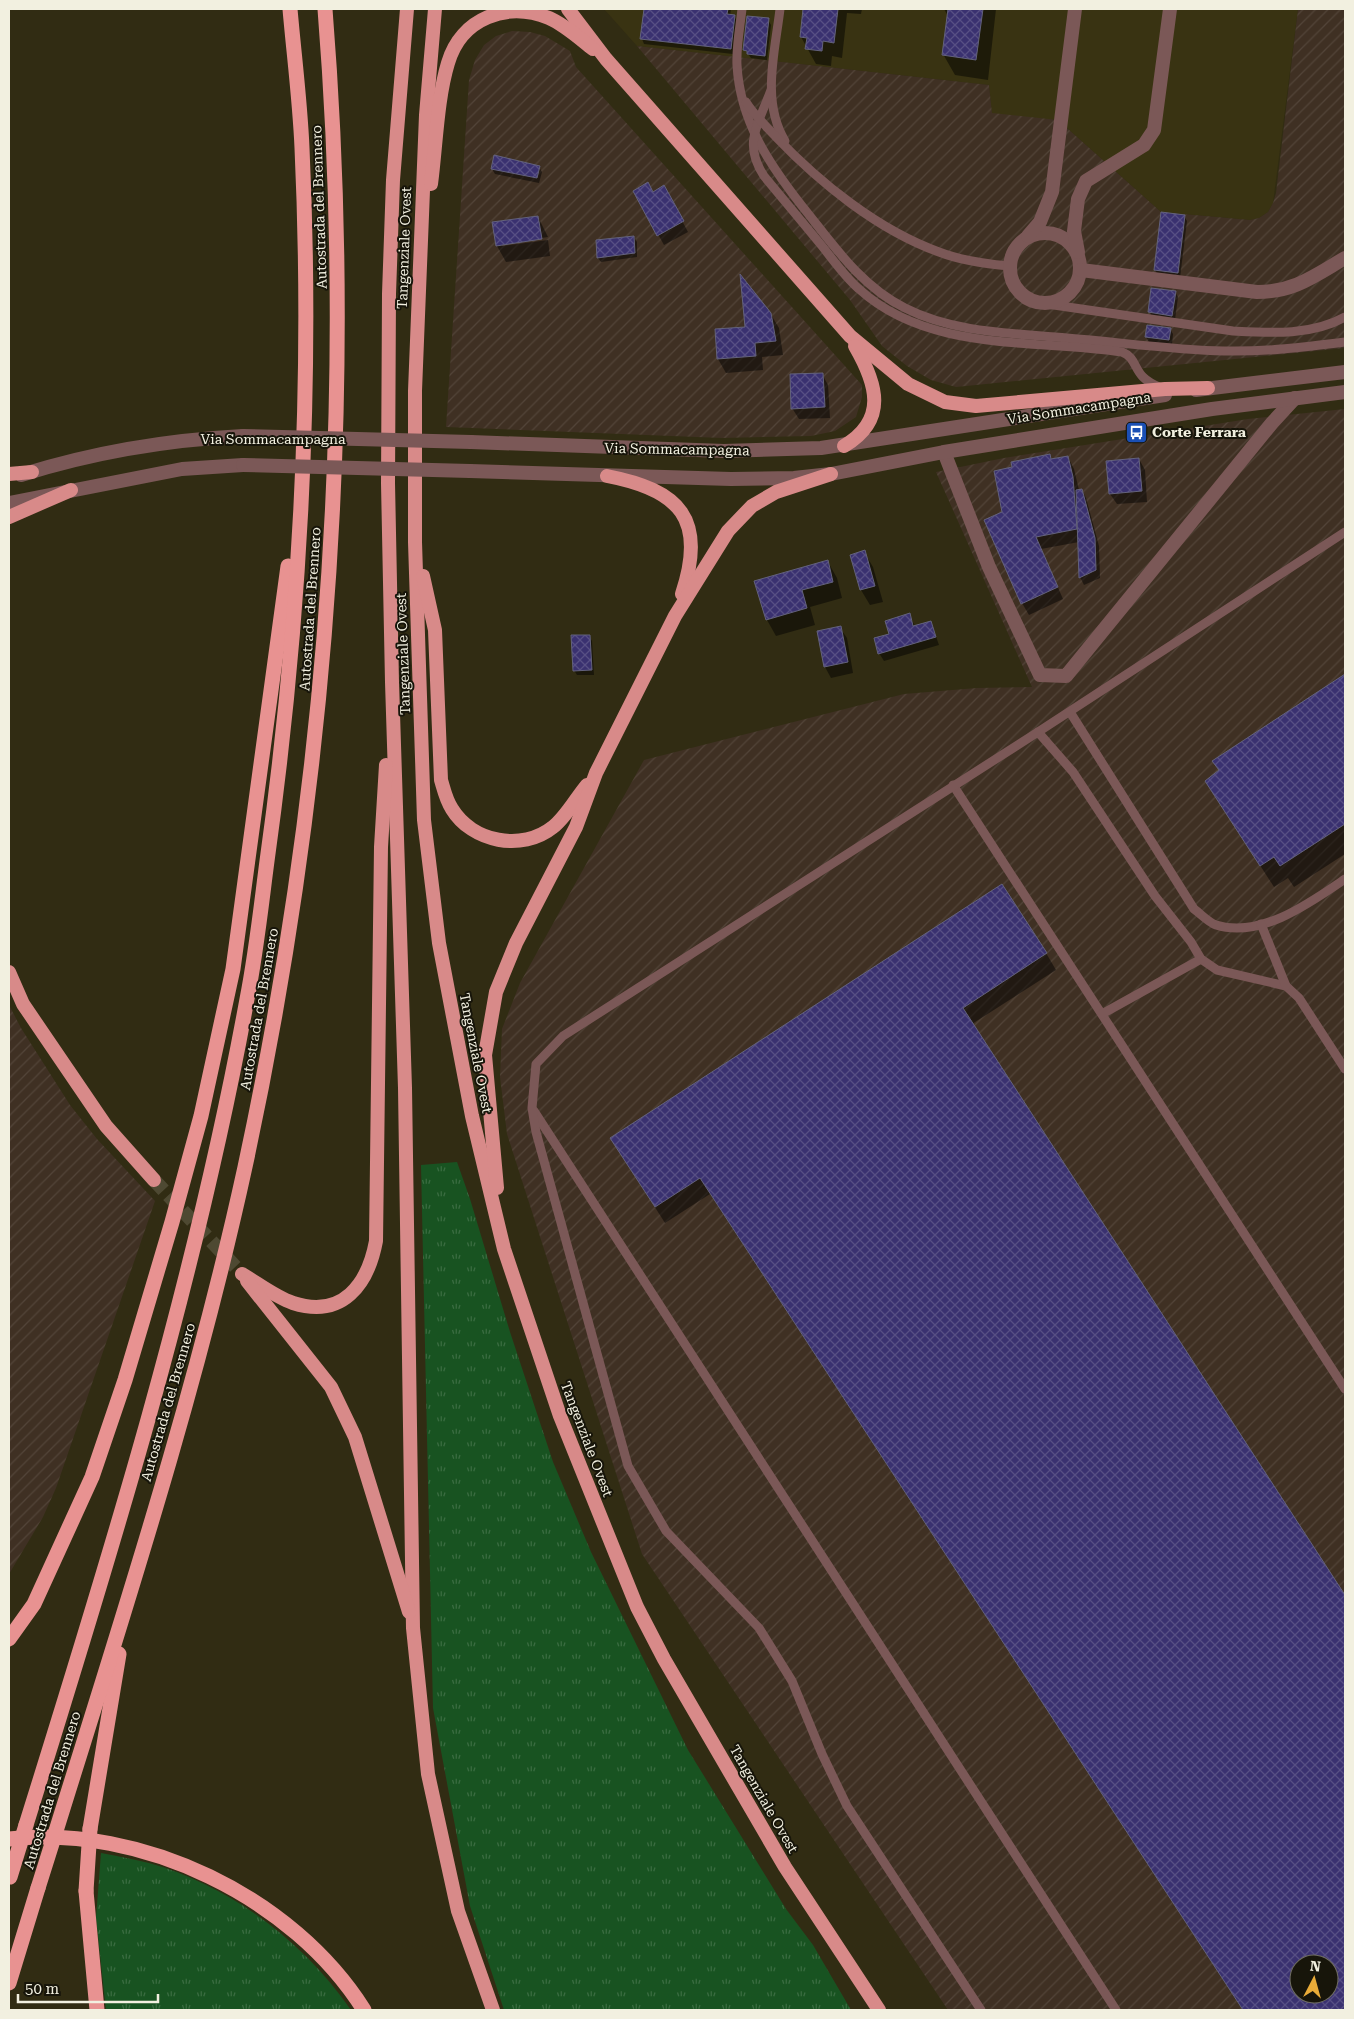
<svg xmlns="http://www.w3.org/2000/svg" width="1354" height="2019" viewBox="0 0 1354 2019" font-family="'Roboto Serif',serif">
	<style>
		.built { fill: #393312 }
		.industrial { fill: url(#industrial-furrows); fill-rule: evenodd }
		.grass { fill: url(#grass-tufts) }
		.shadow { fill: #0007; fill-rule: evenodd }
		.building { fill: url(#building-cross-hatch); stroke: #63627c; fill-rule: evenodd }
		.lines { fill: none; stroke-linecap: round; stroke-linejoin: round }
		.trunk-tunnel { stroke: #4e4932; stroke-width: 14; stroke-dasharray: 14 7; stroke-linecap: butt }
		.service { stroke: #7b5857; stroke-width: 9 }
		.minor { stroke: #7b5857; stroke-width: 14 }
		.tertiary { stroke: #7b5857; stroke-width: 14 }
		.trunk { stroke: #d88a89; stroke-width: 14 }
		.motorway { stroke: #e89291; stroke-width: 15 }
		.tertiary-bridge { stroke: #7b5857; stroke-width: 14 }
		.motorway-bridge { stroke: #e89291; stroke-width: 15 }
		.labels { text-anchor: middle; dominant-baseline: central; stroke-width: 4; stroke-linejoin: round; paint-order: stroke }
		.street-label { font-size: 14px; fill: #f2f0e0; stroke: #17150a }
		.poi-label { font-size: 14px; font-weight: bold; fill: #f2f0e0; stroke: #17150a; text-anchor: start }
	</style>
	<defs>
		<pattern id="industrial-furrows" width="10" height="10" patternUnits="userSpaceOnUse" patternTransform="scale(1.25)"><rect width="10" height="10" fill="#3f3023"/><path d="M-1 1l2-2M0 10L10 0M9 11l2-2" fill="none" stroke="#524438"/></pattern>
		<pattern id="grass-tufts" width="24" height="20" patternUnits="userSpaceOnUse" patternTransform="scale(1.25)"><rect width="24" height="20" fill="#185321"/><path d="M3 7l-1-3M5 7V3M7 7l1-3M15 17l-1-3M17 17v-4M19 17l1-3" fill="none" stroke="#3a6c41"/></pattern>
		<pattern id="building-cross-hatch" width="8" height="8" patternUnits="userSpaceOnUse" patternTransform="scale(1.25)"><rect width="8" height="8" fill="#3a3170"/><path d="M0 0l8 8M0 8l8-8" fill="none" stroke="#574f84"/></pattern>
	</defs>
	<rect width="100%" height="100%" fill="#312c13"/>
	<!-- built -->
	<polygon class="built" points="604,9 1298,9 1273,203 1268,212 1259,218 1250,220 1161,212 1058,120 992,114 989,85 637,46"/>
	<!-- industrial -->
	<g class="industrial">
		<polygon points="1298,9 1345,9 1345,348 956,387 931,380 907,366 882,346 850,300 637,46 989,85 992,113 1058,120 1161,212 1250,220 1259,218 1268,212 1273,203 1276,193"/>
		<polygon points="512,31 530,32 545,36 570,51 576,67 862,385 862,397 856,417 835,431 811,436 722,438 446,427 469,80 475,60 484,45 496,36"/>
		<path d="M1345,409V2010H948L642,1554L507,1134L500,1077L502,1029L520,983L644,760L904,694L977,688L1032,687L936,472L1004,458L1248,419ZM1299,1964H1329V1994H1299Z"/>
		<polygon points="9,1005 21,1028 70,1105 97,1139 155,1201 56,1488 43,1517 9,1574"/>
	</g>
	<!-- grass -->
	<g class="grass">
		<polygon points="457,1162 470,1199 510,1332 553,1462 591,1552 688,1750 786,1909 813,1945 851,2010 504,2010 470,1906 433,1708 421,1165"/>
		<path d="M101,1853C117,1856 133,1859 149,1863C231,1886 303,1941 351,2010H106L96,1918Z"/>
	</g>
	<!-- shadow -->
	<g class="shadow">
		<polygon points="645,9 731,9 730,16 734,16 737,21 733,54 644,44 642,39"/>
		<polygon points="805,9 862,9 861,14 847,13 842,58 832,56 831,66 816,64 801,37"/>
		<polygon points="944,9 996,9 988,80 955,75 943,54 948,16"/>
		<polygon points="768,20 771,25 767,60 751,58 745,50"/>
		<polygon points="539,167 542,172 539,183 495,174 492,169"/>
		<polygon points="664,187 688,232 664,245 634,191 653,193"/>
		<polygon points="1184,216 1187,221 1180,278 1158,275 1155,270"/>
		<polygon points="538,217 548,237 502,244 502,246 548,240 550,256 506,262 497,246"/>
		<polygon points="634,237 637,242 637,257 601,262 598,258"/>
		<polygon points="1175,292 1178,297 1175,320 1152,317 1150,312"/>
		<polygon points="770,313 779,328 783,355 762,357 763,370 726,373 718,359 747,328"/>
		<polygon points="1170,329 1173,334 1172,345 1149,342 1146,337"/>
		<polygon points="822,374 828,385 830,418 799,419 792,408"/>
		<polygon points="1050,455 1052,460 1068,457 1074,469 1079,490 1082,490 1086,498 1099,546 1100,578 1084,585 1080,577 1079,542 1041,549 1063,599 1029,615 1022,603 1004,513"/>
		<polygon points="1139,459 1145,470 1147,502 1117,504 1110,494"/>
		<polygon points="864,552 873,567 883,602 870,605 861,590 851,555"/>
		<polygon points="828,562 837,578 842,598 810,607 815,625 776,636 767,620 756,582"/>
		<polygon points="909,615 915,626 931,622 939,645 884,661 879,653"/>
		<polygon points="840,628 847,638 853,673 831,678 825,667 818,632"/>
		<polygon points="589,636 592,641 594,675 577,675 574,670"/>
		<polygon points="1345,676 1345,854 1294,887 1288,878 1274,887 1206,781 1220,772 1214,761"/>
		<path d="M1046,953L1056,970L972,1024L1345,1597V2010H1243L710,1194L665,1223L621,1154ZM1299,1964H1329V1994H1299Z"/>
	</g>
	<!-- building -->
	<g class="building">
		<polygon points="644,9 728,9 727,14 735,15 731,49 640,39"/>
		<polygon points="803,9 838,9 834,43 823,41 822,51 805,49 807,38 800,37"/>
		<polygon points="948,9 983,9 976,60 942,55"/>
		<polygon points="747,16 769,18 765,56 747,54 747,51 743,50"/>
		<polygon points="494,155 540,166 537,178 491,169"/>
		<polygon points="648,182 653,192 664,185 684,221 657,236 633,191"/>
		<polygon points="1161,212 1185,215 1178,273 1154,270"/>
		<polygon points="538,216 542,239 496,246 492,222"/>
		<polygon points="634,236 635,253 597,258 596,240"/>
		<polygon points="740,274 771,313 776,341 755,343 756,356 717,359 715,329 745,327"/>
		<polygon points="1151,288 1176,291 1172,316 1148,312"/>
		<polygon points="1147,325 1171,328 1169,340 1145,337"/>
		<polygon points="823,373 825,407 791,409 790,374"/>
		<polygon points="1050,454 1051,459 1068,456 1073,477 1077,529 1036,537 1058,587 1021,604 984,520 1002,512 994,471 1012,467 1011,462"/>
		<polygon points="1139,458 1142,491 1109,494 1106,461"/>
		<polygon points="1082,489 1095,538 1096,570 1079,578 1076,490"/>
		<polygon points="865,550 875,586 860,590 850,555"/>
		<polygon points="828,560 833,582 802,590 807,608 766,620 754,581"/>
		<polygon points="910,613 913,626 931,621 936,637 878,654 874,638 889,634 885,621"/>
		<polygon points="841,626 848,662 824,667 817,631"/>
		<polygon points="571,635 590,635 592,670 573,671"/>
		<polygon points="1345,674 1345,824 1280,866 1274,857 1260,866 1205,781 1219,770 1212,761"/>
		<path d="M1002,884L1047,953L963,1008L1345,1595V2010H1243L700,1178L655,1207L610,1138ZM1299,1964H1329V1994H1299Z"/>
	</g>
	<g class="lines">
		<!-- trunk-tunnel -->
		<polyline class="trunk-tunnel" points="154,1180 242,1274"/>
		<!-- service -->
		<g class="service">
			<path d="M742,9C740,27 736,47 737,65C740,121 769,164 802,206C832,243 860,286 905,308C954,333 1012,333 1067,338C1119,342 1172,350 1224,351C1265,352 1305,347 1345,342"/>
			<path d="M780,9C775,52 761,101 785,141"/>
			<path d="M771,90C759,123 742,143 764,176C783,199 803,223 822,246C834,261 845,277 859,289C929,353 1036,339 1122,352C1135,357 1134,368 1143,377C1148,382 1154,385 1161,388"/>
			<path d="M746,102C754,115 765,125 776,137C820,183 878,230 939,252C962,261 986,264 1010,266"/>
			<path d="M1040,303L1233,331C1270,333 1311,336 1345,317"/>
			<path d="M1070,712L1194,909C1201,914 1208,922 1216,925C1260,939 1310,903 1345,879"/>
			<polyline points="1038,732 1073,772 1155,896 1191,942 1201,959 1217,970 1286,986 1299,998 1345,1069"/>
			<polyline points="953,785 1345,1389"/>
			<polyline points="1261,924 1286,986"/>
			<polyline points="1102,1014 1201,959"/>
			<polyline points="534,1111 1116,2010"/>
			<polyline points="981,2010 847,1806 822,1754 792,1681 759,1628 666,1531 628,1466 536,1132 532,1108 536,1064 563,1036 1038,732 1345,532"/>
		</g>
		<!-- minor -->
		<g class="minor">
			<circle cx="1045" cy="268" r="35"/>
			<polyline points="1028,236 1040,222 1052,192 1075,9"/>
			<polyline points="1078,252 1074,231 1078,199 1086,181 1144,145 1154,130 1170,9"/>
			<path d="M1081,270L1257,292C1294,292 1314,276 1345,258"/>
			<polyline points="944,452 989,567 1040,675 1066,676 1272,423 1295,398"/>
		</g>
		<!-- tertiary -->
		<g class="tertiary">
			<polyline points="1196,390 1345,372"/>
			<polyline points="471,442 724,451 821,448 1165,395"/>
			<polyline points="470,471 731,479 794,478 831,474 944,452 1212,409 1345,392"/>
			<path d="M21,475C94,452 166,440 243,436"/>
			<polyline points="9,503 182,469 243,465"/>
		</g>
		<!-- trunk -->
		<g class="trunk">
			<polyline points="407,9 393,180 389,294 388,483 392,682 405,1088 413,1628 428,1774 458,1911 493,2010"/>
			<polyline points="435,9 426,115 415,391 415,542 424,820 439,943 472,1116 504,1249 560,1416 637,1607 664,1659 785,1867 879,2010"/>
			<polyline points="568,9 606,59 850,336 908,384 945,402 976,406 1165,389 1208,388"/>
			<path d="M431,184C436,147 437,99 448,63C461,18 507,1 549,18C565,25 579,38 593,49"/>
			<path d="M844,446C888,420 877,384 855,346"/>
			<polyline points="9,474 32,472"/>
			<path d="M607,476C680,490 707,519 682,594"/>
			<polyline points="9,517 71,490"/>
			<path d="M423,576L435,630L441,780C444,790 446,800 452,809C472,842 522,852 553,827C566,817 576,798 587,785"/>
			<polyline points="9,972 23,1004 106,1126 154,1180"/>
			<polyline points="497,1188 485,1055 496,992 516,943 576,827 596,773 675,616 728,531 752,506 776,492 831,474"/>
			<path d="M242,1274C259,1284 275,1297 293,1303C343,1319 368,1284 376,1241L381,847L386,765"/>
			<polyline points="247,1281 331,1387 355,1437 409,1612"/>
		</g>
		<!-- motorway -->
		<g class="motorway">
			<polyline points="9,1639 34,1604 92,1477 125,1380 172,1222 201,1116 233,969 288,566"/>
			<path d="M26,1825C111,1553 196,1279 247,999C256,954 261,907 267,861C300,625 313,386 302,148C300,101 294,55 290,9"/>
			<polyline points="90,1829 119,1654"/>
			<path d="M56,1831C124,1612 196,1392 245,1167C327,787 356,397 325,9"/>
			<path d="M9,1839C141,1824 293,1897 364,2010"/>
			<polyline points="86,1891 97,2010"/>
			<polyline points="9,1983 38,1888"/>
		</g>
		<!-- tertiary-bridge -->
		<g class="tertiary-bridge">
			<polyline points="243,436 471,442"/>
			<polyline points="243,465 470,471"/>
		</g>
		<!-- motorway-bridge -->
		<g class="motorway-bridge">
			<polyline points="10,1877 26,1825"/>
			<polyline points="38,1888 56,1831"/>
			<polyline points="86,1891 90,1829"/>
		</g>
	</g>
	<!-- icons -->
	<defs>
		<symbol id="bus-square" viewBox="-11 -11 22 22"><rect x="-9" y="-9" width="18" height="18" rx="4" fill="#1a4fb4" stroke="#17150a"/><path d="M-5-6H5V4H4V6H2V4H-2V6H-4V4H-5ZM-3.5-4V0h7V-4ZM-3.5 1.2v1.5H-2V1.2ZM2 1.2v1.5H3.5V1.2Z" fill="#fff"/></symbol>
	</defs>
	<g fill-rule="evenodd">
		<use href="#bus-square" x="1124" y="420" width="25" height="25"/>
	</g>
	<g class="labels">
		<!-- street labels -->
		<g class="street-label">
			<text transform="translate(319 207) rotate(-92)">Autostrada del Brennero</text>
			<text transform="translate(404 248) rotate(-88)">Tangenziale Ovest</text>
			<text transform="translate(1079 408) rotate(-9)">Via Sommacampagna</text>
			<text x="273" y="439">Via Sommacampagna</text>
			<text transform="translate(677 449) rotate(1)">Via Sommacampagna</text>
			<text transform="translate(310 609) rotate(-86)">Autostrada del Brennero</text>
			<text transform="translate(403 654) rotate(-92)">Tangenziale Ovest</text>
			<text transform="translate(259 1009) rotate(-80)">Autostrada del Brennero</text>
			<text transform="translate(476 1053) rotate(79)">Tangenziale Ovest</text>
			<text transform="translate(168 1402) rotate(-74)">Autostrada del Brennero</text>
			<text transform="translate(587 1439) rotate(69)">Tangenziale Ovest</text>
			<text transform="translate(52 1790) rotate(-73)">Autostrada del Brennero</text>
			<text transform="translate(764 1799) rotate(60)">Tangenziale Ovest</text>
		</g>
		<!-- poi labels -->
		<g class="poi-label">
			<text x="1152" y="432">Corte Ferrara</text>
		</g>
	</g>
	<!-- border -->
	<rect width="1354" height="2019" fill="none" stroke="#f2f0e0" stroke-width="20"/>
	<!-- north arrow -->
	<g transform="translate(1314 1979) rotate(6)"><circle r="24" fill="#17150a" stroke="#6f6d60"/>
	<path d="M0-4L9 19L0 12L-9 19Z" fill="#e9ab38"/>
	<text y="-8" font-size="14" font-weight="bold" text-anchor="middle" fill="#f2f0e0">N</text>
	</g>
	<!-- scale -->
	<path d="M18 1994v8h140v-8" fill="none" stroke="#f2f0e0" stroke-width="2.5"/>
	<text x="25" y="1994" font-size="15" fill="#f2f0e0" stroke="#17150a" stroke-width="4" paint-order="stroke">50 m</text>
</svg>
